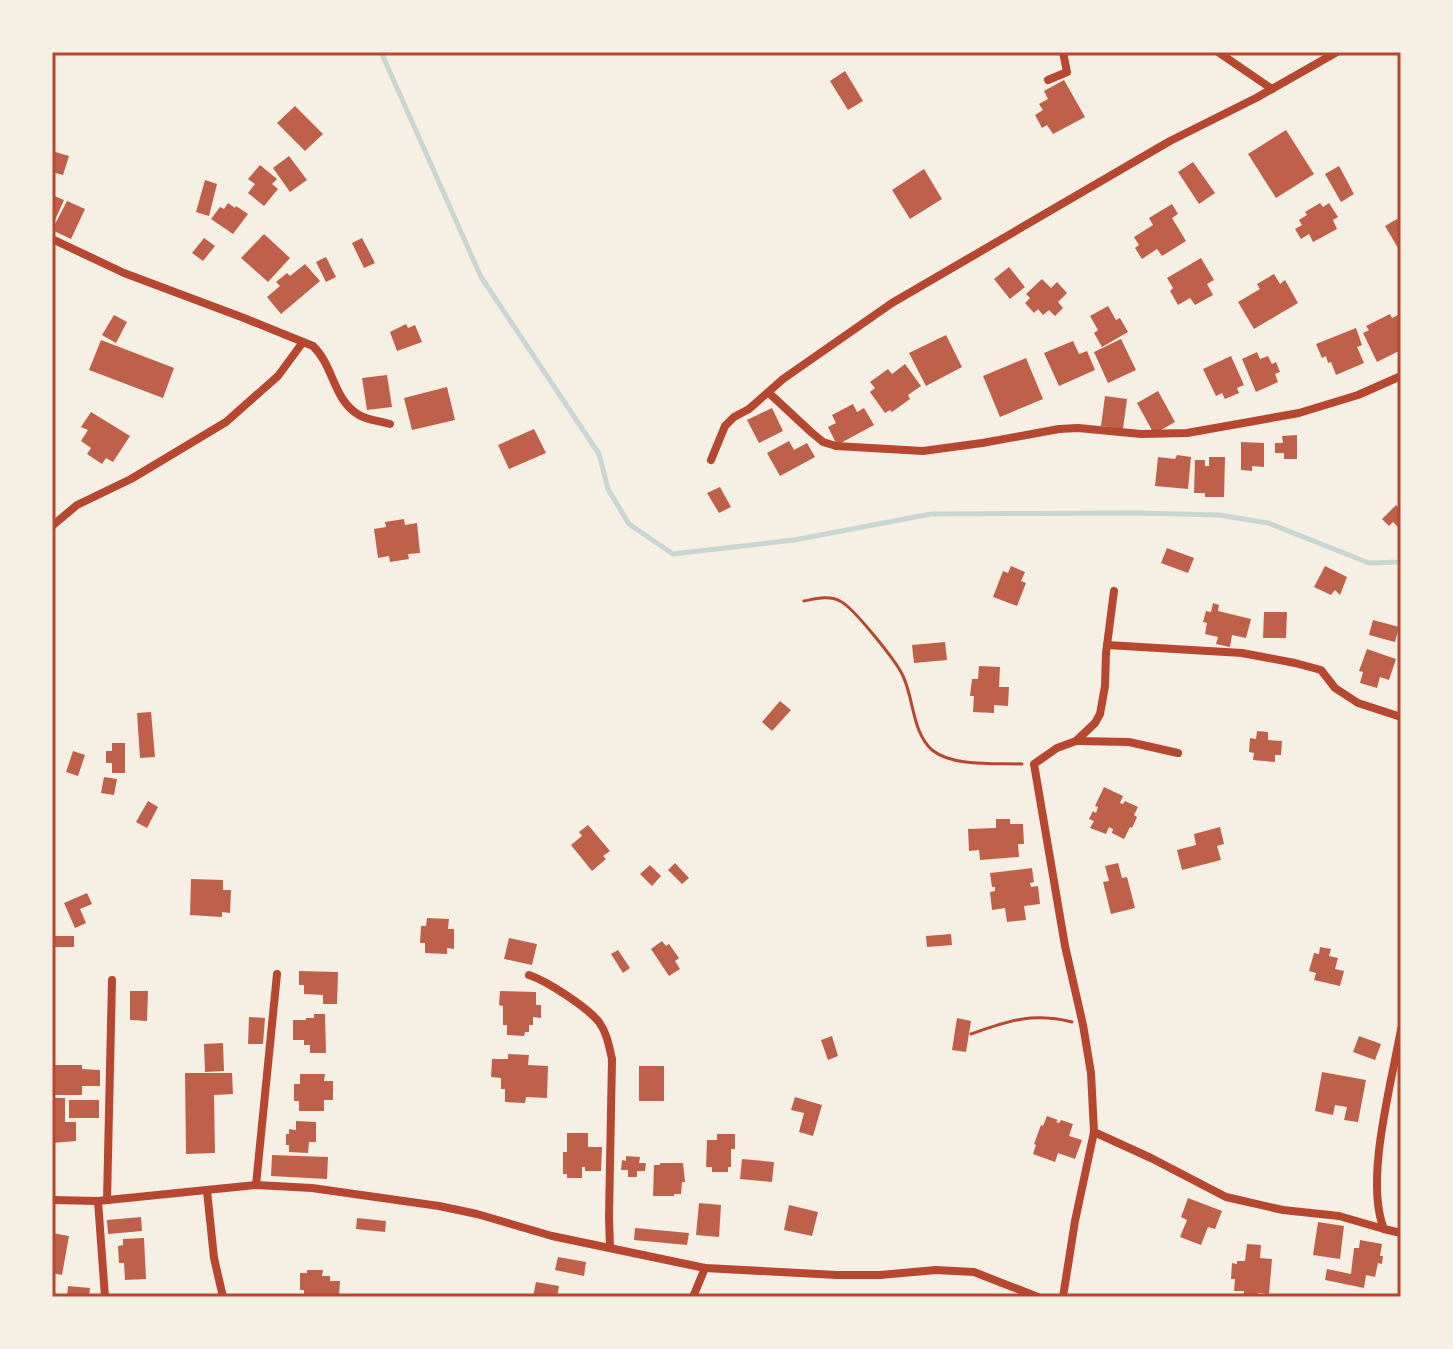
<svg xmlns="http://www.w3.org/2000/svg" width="1453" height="1349" viewBox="0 0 1453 1349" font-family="'Sofia Sans Condensed',sans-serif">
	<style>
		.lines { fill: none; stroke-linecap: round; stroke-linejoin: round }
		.stream { stroke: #c9d6d2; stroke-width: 5 }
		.building { fill: #bf614a }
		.path { stroke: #b5482f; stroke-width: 3 }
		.minor { stroke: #b5482f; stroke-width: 8 }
		.neatline { fill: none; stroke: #b5482f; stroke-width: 3 }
	</style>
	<rect width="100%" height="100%" fill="#f6efe4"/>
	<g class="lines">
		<!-- stream -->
		<polyline class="stream" points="381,52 481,277 599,454 608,489 629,524 673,554 794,540 931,514 1138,513 1219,515 1268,523 1369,563 1401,562"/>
	</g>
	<!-- building -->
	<g class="building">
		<polygon points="845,71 863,101 848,110 830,81"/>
		<polygon points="1064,80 1085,117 1053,134 1047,125 1042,128 1035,115 1043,110 1039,104 1048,99 1044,91"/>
		<polygon points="295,106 323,134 305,151 277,123"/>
		<polygon points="1286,130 1314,174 1276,198 1248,154"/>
		<polygon points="52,151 69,156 63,175 52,172"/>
		<polygon points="289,156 307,180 290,192 273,168"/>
		<polygon points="1193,162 1215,193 1199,204 1178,172"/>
		<polygon points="260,165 277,179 272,184 278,189 264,206 248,193 255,184 248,179"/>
		<polygon points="1339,166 1354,194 1341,202 1325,174"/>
		<polygon points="924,169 942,199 910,219 892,190"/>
		<polygon points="205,180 217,184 209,216 196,212"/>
		<polygon points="52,195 64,200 55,220 52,218"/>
		<polygon points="67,201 85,209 71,239 52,230"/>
		<polygon points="228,203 235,208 236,206 248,214 233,234 211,219 220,207 224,209"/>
		<polygon points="1320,203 1323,207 1329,203 1338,217 1333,220 1337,229 1313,242 1309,234 1301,239 1295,229 1302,225 1299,220 1307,215 1305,212"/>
		<polygon points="1172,204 1178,214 1172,218 1186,241 1162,256 1157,249 1142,259 1135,248 1139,245 1134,237 1153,225 1149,218"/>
		<polygon points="1397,219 1401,226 1401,246 1398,248 1385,226"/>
		<polygon points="264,234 290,258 268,282 241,258"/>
		<polygon points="204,238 215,246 203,261 192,253"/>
		<polygon points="362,238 375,263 364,268 352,243"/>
		<polygon points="326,257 336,277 326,282 316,262"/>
		<polygon points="1201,258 1214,280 1207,284 1213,295 1195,305 1190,298 1178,305 1170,291 1173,288 1167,278"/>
		<polygon points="305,264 320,281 281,314 267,297 280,286 276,282 287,273 290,276"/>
		<polygon points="1009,267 1025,287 1010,299 994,279"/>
		<polygon points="1274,274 1280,284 1285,280 1298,303 1254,329 1238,302 1260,289 1257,284"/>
		<polygon points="1042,279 1051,288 1057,282 1067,293 1058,302 1063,308 1055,316 1049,310 1043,315 1038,309 1034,313 1025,303 1030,298 1026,294"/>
		<polygon points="1108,306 1116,320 1120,318 1128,332 1102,347 1094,333 1098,330 1090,316"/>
		<polygon points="1390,314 1392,318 1398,315 1401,321 1401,350 1377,362 1363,333 1369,330 1366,326"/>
		<polygon points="114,315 127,322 116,343 102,335"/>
		<polygon points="406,324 408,328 415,325 422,342 397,351 390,332"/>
		<polygon points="1356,328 1362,345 1357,347 1364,363 1336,375 1331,362 1328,363 1326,356 1322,358 1316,344"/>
		<polygon points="946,335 962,367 926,386 909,353"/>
		<polygon points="1121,339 1136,370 1108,383 1094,352"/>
		<polygon points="101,340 174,368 163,398 89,370"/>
		<polygon points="1073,341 1079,354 1087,351 1095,370 1059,386 1044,353"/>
		<polygon points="1257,352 1260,359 1268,356 1272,364 1276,362 1280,372 1275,374 1278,382 1256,392 1242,359"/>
		<polygon points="1231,356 1244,385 1237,388 1239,393 1225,399 1222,393 1216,396 1203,369"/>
		<polygon points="1026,358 1043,399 1000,417 983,376"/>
		<polygon points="905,364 921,386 908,395 910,399 892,412 890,410 885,413 870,392 875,388 870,382 888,369 892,374"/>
		<polygon points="387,375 392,407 367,410 362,378"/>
		<polygon points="447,387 455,420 412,430 404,398"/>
		<polygon points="1158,391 1175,422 1154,434 1137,403"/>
		<polygon points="1105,396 1127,399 1123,429 1101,426"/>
		<polygon points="853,404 857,412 864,408 874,425 837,445 828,427 836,423 832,415"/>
		<polygon points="772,408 783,431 759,443 747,420"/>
		<polygon points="91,412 130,436 113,462 106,458 102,464 87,454 91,448 81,441 88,430 81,427"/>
		<polygon points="534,429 546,453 509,469 498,445"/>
		<polygon points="1297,435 1297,459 1284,459 1284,453 1275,453 1275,443 1283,443 1282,436"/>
		<polygon points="789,441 794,450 807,443 815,457 780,476 767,453"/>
		<polygon points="1241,442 1264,443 1264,467 1252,466 1252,471 1241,470"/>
		<polygon points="1177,455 1191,457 1188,489 1155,486 1158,457 1175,459"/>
		<polygon points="1209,457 1225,457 1224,497 1205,497 1205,493 1194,493 1195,460 1205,460 1205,466 1209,466"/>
		<polygon points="720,487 731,507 719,513 707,493"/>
		<polygon points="1396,505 1401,510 1400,529 1393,522 1389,526 1382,519"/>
		<polygon points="404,519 405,525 417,523 420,553 408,554 409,559 390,562 389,556 378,558 374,529 386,527 385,522"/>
		<polygon points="1167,548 1194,558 1188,573 1161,563"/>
		<polygon points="1011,566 1025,572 1021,581 1026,583 1017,606 993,597 1003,571 1008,573"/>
		<polygon points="1325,566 1347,577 1340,595 1335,590 1331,595 1314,587"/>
		<polygon points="1213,603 1219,605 1218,611 1251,619 1246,638 1232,635 1230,647 1216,644 1218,637 1205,634 1207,623 1203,622 1206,611 1211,612"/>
		<polygon points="1264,612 1287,612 1286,638 1263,638"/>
		<polygon points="1373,620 1399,627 1395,642 1369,635"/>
		<polygon points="945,642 947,660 914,663 912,645"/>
		<polygon points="1367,649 1396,659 1389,680 1380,677 1377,688 1360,683 1363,672 1359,671"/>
		<polygon points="979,666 1000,667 999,687 1009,687 1008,706 994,705 994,713 973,712 974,696 970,696 972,679 978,679"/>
		<polygon points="780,701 791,710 772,731 762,722"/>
		<polygon points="151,712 155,757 140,758 137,713"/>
		<polygon points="1257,731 1268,732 1268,740 1282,741 1281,755 1275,755 1275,762 1253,760 1254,753 1249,752 1250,738 1256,739"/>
		<polygon points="112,743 125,743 125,773 112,773 112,763 106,763 106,751 112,751"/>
		<polygon points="73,751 85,755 78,776 66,772"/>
		<polygon points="104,777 117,779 114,795 101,793"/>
		<polygon points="1104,787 1123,796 1120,803 1123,804 1125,801 1138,807 1134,815 1137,817 1132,828 1130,827 1124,839 1112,833 1113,829 1109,827 1106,834 1090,828 1094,821 1089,819 1093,811 1096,813 1098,807 1095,806"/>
		<polygon points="148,801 158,807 147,828 136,822"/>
		<polygon points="996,819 1010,819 1010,824 1023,824 1024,844 1018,844 1019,857 980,860 979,850 969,851 968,829 996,828"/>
		<polygon points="588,825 610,851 603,856 606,859 592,871 571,845 582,836 579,832"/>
		<polygon points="1220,827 1224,844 1217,846 1221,860 1182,870 1177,850 1196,845 1194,834"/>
		<polygon points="675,863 689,878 682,884 668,870"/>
		<polygon points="1118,863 1122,878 1127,877 1135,908 1111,914 1103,882 1109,881 1105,866"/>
		<polygon points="650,865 661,876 652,886 640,874"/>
		<polygon points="1032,868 1034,882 1030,883 1031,887 1038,886 1040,904 1024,906 1026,920 1007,922 1005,908 992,910 990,892 995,891 995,887 992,887 990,873"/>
		<polygon points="191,879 223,880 223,890 231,890 230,913 222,912 222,917 190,915"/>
		<polygon points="87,893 92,904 80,909 86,923 75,928 64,903"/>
		<polygon points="427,918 449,919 448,929 454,929 454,949 447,948 447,954 425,953 425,943 420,943 421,926 426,926"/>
		<polygon points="951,934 952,945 927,947 926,936"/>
		<rect x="55" y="936" width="19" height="11"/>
		<polygon points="509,938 537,944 532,965 504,959"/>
		<polygon points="662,941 666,946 669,944 679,958 675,961 680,969 669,976 651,949"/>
		<polygon points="1320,947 1331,949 1329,956 1338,958 1335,969 1344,971 1340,986 1314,980 1316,973 1309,971 1314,953 1319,954"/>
		<polygon points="618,950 630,968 623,973 611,954"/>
		<polygon points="299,971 338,972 337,1004 323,1004 323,995 304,994 304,985 299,985"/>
		<polygon points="130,991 148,991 147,1021 130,1020"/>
		<polygon points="500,991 536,992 536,1005 541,1005 541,1018 533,1017 533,1025 529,1025 529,1032 525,1032 524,1036 507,1035 507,1025 503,1025 503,1006 499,1005"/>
		<polygon points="314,1014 325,1014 326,1053 310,1053 310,1045 304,1045 304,1040 293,1040 293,1020 306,1020 306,1018 314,1018"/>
		<polygon points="249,1017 265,1018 263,1044 248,1044"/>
		<polygon points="957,1018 971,1021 966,1052 952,1050"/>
		<polygon points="832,1036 838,1056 828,1060 821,1040"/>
		<polygon points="1359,1036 1381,1044 1375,1060 1353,1052"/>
		<polygon points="223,1043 224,1071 205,1072 204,1044"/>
		<polygon points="508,1054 529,1055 528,1065 548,1066 547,1098 526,1097 525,1103 505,1102 505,1089 501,1089 501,1078 491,1077 492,1059 508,1059"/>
		<polygon points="54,1065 82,1065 82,1069 100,1070 100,1086 82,1086 82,1095 54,1095"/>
		<rect x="639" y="1066" width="25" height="35"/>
		<polygon points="1322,1072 1366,1080 1358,1122 1344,1120 1347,1107 1335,1105 1333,1115 1315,1111"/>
		<polygon points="185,1073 232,1073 233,1094 214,1095 215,1153 186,1154"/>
		<polygon points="300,1074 325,1074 324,1081 333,1081 333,1100 324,1100 324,1111 299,1111 299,1101 294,1101 294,1084 300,1084"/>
		<polygon points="795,1097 822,1105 813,1136 799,1132 804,1113 791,1110"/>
		<polygon points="52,1098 65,1098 65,1122 76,1122 76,1141 52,1143"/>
		<rect x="69" y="1100" width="30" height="18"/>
		<polygon points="1047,1116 1058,1120 1056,1122 1059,1123 1061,1120 1073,1124 1069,1136 1082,1140 1075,1159 1058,1153 1055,1162 1033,1154 1036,1145 1034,1144 1041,1125 1043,1126"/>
		<polygon points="296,1121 316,1122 316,1142 309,1142 308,1153 289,1152 289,1145 286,1145 286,1134 289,1134 289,1129 296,1130"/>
		<polygon points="567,1133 588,1133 588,1147 602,1147 601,1171 585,1171 585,1167 582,1167 582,1178 567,1178 567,1174 563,1174 563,1152 567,1152"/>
		<polygon points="717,1134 735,1134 735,1149 731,1149 731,1167 728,1167 728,1172 712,1172 712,1167 706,1167 707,1140 717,1140"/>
		<polygon points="272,1155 328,1157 327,1179 271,1176"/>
		<polygon points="626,1156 640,1157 639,1163 646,1163 645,1171 637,1171 637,1177 628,1177 628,1170 621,1170 622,1160 626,1161"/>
		<polygon points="742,1159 774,1162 772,1182 740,1179"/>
		<polygon points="660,1163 683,1163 685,1182 682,1182 681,1194 674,1194 674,1196 653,1196 654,1165 660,1165"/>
		<polygon points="1188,1198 1222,1211 1215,1229 1208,1227 1201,1245 1180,1237 1187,1220 1181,1217"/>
		<polygon points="699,1203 721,1205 719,1237 696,1235"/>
		<polygon points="789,1205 818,1212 812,1236 784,1230"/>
		<polygon points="141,1217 142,1231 108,1234 107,1220"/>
		<polygon points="357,1218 386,1221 385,1232 356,1229"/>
		<polygon points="1318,1222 1344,1226 1340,1259 1313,1255"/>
		<polygon points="635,1228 689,1233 687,1245 634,1240"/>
		<polygon points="52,1233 69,1236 62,1275 52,1273"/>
		<polygon points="144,1238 146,1279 125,1280 124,1263 119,1263 118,1246 123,1245 123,1239"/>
		<polygon points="1360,1240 1382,1244 1380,1256 1383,1256 1382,1264 1378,1263 1375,1277 1366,1275 1364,1288 1325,1280 1327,1269 1351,1274 1354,1248 1359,1248"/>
		<polygon points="1247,1244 1261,1245 1260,1258 1272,1259 1269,1294 1258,1293 1258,1297 1243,1297 1244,1291 1234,1291 1235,1279 1231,1279 1232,1263 1237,1264 1237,1261 1245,1261"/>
		<polygon points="558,1257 586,1262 584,1276 555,1270"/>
		<polygon points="307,1270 323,1270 322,1276 330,1276 330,1281 340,1281 339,1297 298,1297 298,1294 304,1294 304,1290 300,1290 300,1273 307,1273"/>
		<polygon points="536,1282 559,1286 557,1297 533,1297"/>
		<polygon points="68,1286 90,1288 89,1297 67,1297"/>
	</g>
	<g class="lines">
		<!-- path -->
		<g class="path">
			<path d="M804,601C815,599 829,595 840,601C853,607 897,662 903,676C914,699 912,732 932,750C953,767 996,763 1022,764"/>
			<path d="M971,1034C1008,1021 1032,1012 1072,1022"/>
		</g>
		<!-- minor -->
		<g class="minor">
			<polyline points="1218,52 1272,89"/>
			<polyline points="1048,80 1067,72 1063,52"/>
			<path d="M52,239L124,273L244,318L313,346C334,366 333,400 359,415C367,420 380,421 390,424"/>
			<polyline points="769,393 811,432 823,442 836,446 923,451 982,443 1059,429 1078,428 1141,434 1187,433 1299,413 1358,395 1401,376"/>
			<polyline points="711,460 725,426 734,417 749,409 783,379 892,303 1170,141 1256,98 1337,52"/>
			<polyline points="52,526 77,505 131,479 226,422 278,376 303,342"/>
			<polyline points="1107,645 1242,653 1295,663 1321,670 1335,688 1358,703 1401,717"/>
			<polyline points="1077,741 1129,742 1178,753"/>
			<path d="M529,975C547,981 587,1007 599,1022C607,1033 609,1046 612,1059L609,1217L610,1248"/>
			<path d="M1401,1029C1392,1082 1364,1180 1384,1229L1401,1233"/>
			<polyline points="1094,1132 1151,1158 1226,1197 1283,1210 1339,1216 1384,1229"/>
			<polyline points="256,1185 277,974"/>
			<polyline points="207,1191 214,1258 223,1297"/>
			<polyline points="52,1200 98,1201 256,1185 312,1188 439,1206 477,1214 552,1236 705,1268 837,1275 880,1275 936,1270 974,1272 1038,1297"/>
			<polyline points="107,1200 112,980"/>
			<polyline points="98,1201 105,1297"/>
			<polyline points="693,1297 705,1268"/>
			<polyline points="1063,1297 1075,1221 1094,1132 1091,1073 1083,1025 1065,946 1034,764 1057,748 1076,741 1095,723 1100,714 1105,686 1106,653 1114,591"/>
		</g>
	</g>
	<!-- border -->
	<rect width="1453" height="1349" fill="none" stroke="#f6efe4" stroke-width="108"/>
	<rect x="54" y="54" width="1345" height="1241" class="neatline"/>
</svg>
